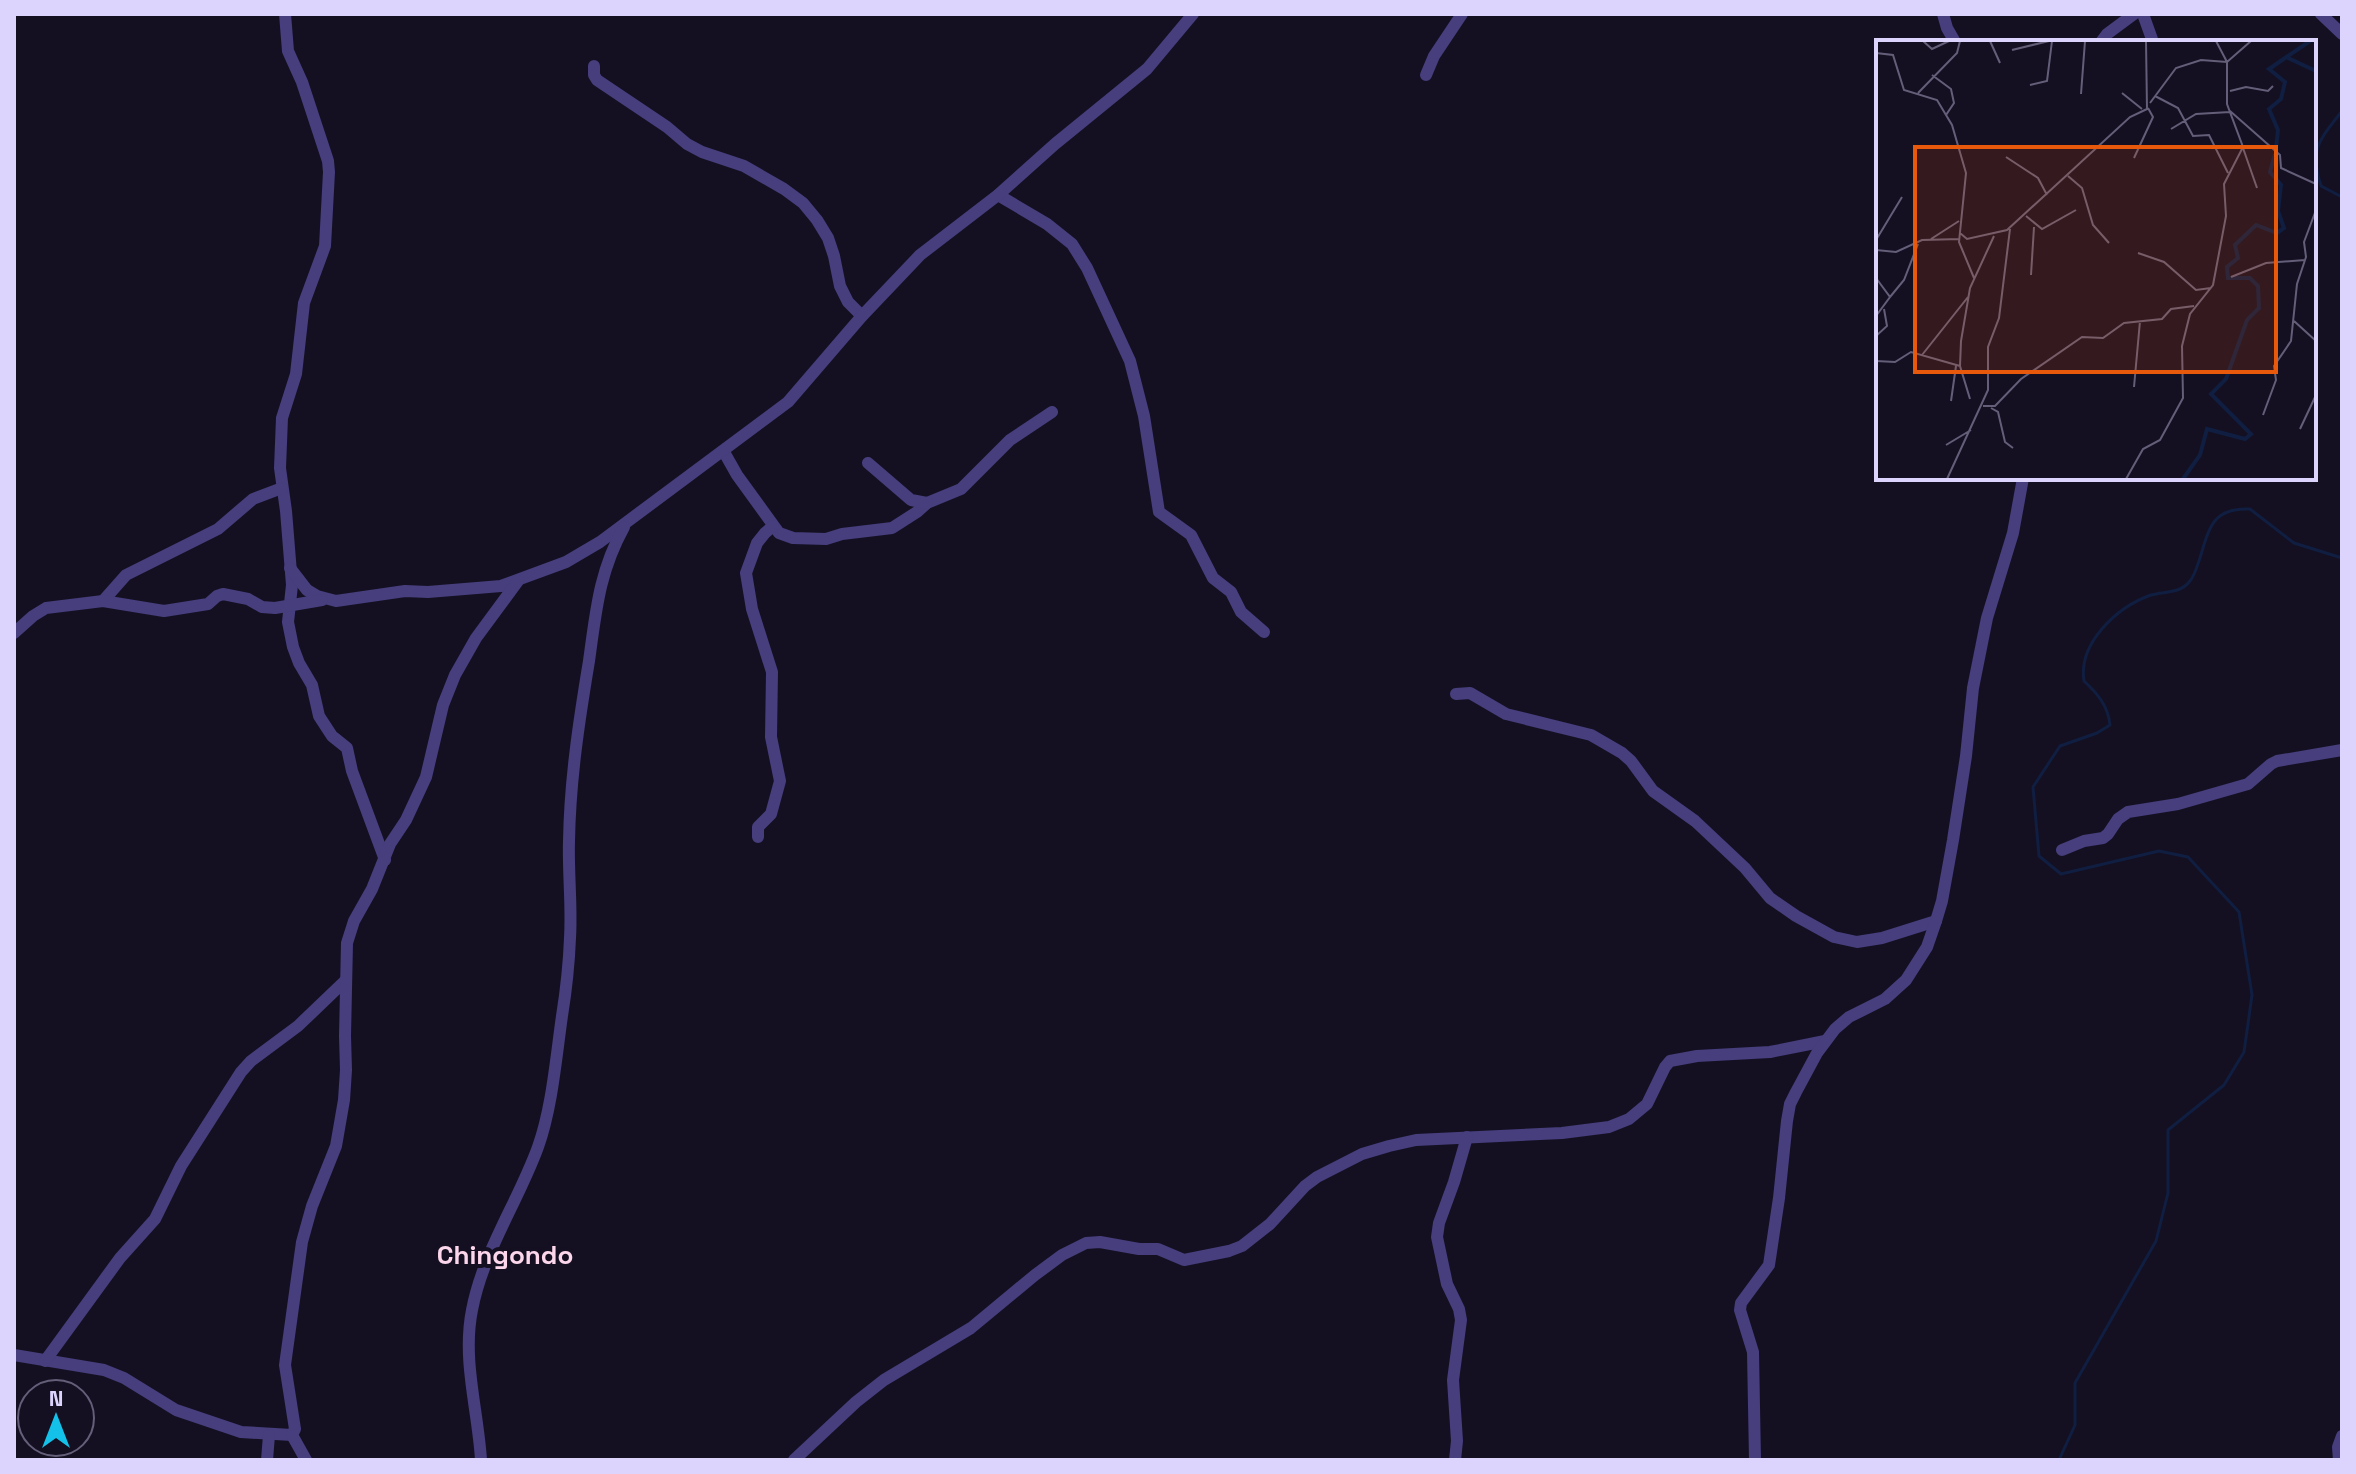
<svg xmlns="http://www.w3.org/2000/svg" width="2356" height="1474" viewBox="0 0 2356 1474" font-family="'Space Grotesk',sans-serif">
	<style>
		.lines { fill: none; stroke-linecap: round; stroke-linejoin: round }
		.stream { stroke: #101e41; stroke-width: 3 }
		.minor { stroke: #463e7d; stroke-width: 12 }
		.labels { text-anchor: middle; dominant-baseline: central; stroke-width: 8; stroke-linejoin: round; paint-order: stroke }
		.quarter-label { font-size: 26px; font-weight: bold; fill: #fcd6eb; stroke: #141022 }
		.inset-river { fill: none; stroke: #101e41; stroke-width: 4 }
		.inset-road { fill: none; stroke: #645e79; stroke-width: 2 }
		.view { fill: #e8590c; fill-opacity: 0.15; stroke: #e8590c; stroke-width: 4 }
		.inset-edge { fill: none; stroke: #dcd4fc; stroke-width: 4 }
	</style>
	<rect width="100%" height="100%" fill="#141022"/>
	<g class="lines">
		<!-- stream -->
		<g class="stream">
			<path d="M2342,111C2319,141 2309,148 2321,186L2342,197"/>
			<path d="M2059,1460L2075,1425V1383L2156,1241L2168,1193V1130L2224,1085L2244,1052L2252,995L2239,912L2188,857L2159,851L2061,874L2039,856L2033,787L2060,746L2097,733L2110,725C2108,706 2098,694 2084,681C2078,643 2117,607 2151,595C2165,591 2180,594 2190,581C2195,575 2197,566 2200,558C2209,528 2213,507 2250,509L2294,543L2342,558"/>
		</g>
		<!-- minor -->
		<g class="minor">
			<polyline points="285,14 288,51 302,82 328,161 329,172 325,246 304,303 296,374 282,418 280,468 286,511 292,585 288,622 293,647 299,663 312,685 319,716 332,736 347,748 352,771 385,860"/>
			<polyline points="1943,14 1947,28 1955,42"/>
			<polyline points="2143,14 2153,42"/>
			<polyline points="2321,14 2342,34"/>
			<polyline points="2101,42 2107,34 2134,14"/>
			<polyline points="594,66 594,75 597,80 667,127 687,144 702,152 744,166 784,189 803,203 817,220 828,238 834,256 840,286 848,302 862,316"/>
			<polyline points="1426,75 1434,56 1462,14"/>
			<polyline points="998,195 1047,224 1072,244 1087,268 1130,361 1144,416 1159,512 1191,535 1213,578 1231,592 1241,612 1264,632"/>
			<polyline points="724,452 737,475 779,533 793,538 826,539 842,534 892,528 917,512 927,503 961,489 1010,440 1052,412"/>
			<polyline points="868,463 911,500 927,503"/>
			<polyline points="290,568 307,590 317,596 336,601 405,591 428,592 501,586 566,562 600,542 788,402 862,316 920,255 998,195 1055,144 1147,69 1193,14"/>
			<polyline points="103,601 126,575 218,529 253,499 282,488"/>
			<polyline points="14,633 33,616 46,608 103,601 164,611 208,604 217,596 223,594 248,599 262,607 275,608 322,600"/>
			<polyline points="1456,694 1470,693 1506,714 1591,735 1622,753 1631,761 1653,791 1695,821 1745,868 1770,898 1796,916 1834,937 1857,942 1882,938 1936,921"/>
			<polyline points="758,837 758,827 771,814 780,781 771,737 772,672 752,609 746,573 757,543 765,533 773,526"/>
			<polyline points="2062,850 2084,841 2103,838 2108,834 2118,819 2128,812 2178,804 2248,784 2271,764 2277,761 2342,750"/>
			<polyline points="14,1355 104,1370 124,1378 176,1410 241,1432 292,1435"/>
			<polyline points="45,1361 120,1258 155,1219 181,1166 241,1072 251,1061 298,1026 346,980"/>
			<polyline points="267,1460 269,1435"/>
			<polyline points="306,1460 292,1435 295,1429 285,1365 302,1242 312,1206 336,1146 344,1100 346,1070 345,1036 347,943 354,921 372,889 390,844 406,820 426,777 443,705 455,675 476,638 518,581"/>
			<path d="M481,1460C478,1410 462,1360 472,1310C483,1252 518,1202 538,1147C552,1108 556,1058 562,1016C566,991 569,964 570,938C572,906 568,873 569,841C570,780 579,721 589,661C596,611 599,572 624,527"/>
			<polyline points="794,1460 856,1402 884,1380 971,1328 1035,1275 1062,1255 1086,1243 1100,1242 1139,1249 1158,1249 1184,1260 1229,1251 1242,1246 1270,1224 1305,1186 1317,1177 1362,1154 1389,1146 1416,1140 1562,1133 1609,1127 1629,1119 1647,1104 1665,1067 1670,1061 1697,1056 1770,1052 1825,1041"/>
			<polyline points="1455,1460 1457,1441 1453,1380 1461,1320 1459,1309 1447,1284 1437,1237 1439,1223 1454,1182 1467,1137"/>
			<polyline points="1755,1460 1753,1352 1740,1310 1741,1303 1769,1265 1779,1198 1787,1121 1790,1104 1796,1092 1817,1053 1835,1029 1849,1017 1885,999 1906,980 1927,947 1936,921 1942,901 1953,840 1966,756 1973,688 1987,618 2013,533 2023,478"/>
			<polyline points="2339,1460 2338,1447 2342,1436"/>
		</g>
	</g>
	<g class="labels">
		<!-- quarter labels -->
		<g class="quarter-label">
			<text x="505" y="1255">Chingondo</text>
		</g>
	</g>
	<!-- overview -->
	<g transform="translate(1876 40)">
		<rect width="440" height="440" fill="#141022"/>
		<path class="inset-river" d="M410,17L440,31M400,108L402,90L393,69L405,59L409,42L393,29L434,1M307,439L324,415L331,389L369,399L375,394L335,354L350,339L371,280L383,268L382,246L374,238H352L351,227L362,218L359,205L380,185L401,193L408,188L402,171L405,145L394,132L399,114"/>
		<path class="inset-road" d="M47,1L56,9L73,1M114,1L124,23M136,10L173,1M0,13L17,15L28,50L61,60L76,85L90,133L83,202L98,238M56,35L75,49L78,63L70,75M154,45L171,41L176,1M354,51L370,47L392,51L397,46M42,53L81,13L84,1M246,53L266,69M205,54L209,1M279,56L302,68L317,96L333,95L352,133M274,63L300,28L325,20L351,22L375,1M354,71L404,115L405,128L440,144M295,89L320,74L354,72M367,108L381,148M130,117L162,138L171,155M258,118L277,77L272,68M192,136L206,148L217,185L233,203M150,176L166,189L200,170M84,193L91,199L131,190L254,77L271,69L270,1M55,199L83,181M0,200L26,157M0,210L20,212L46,200L84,199M262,213L288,222L320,250L335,248M155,235L158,187M355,237L390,223L429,220M0,238L14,257L0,276M14,257L28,240L42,204M418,281L440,301M0,296L11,286L8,269M46,315L92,257M0,321L19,322L35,312L84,326M258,347L264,281M94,359L84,326L85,301L94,248L118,196M75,361L80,326M107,366H119L145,339L206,297L227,298L248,283L286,279L295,269L318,266M115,368L122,372L129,402L137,408M387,375L400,340L398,326L415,301L421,244L430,217L428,202L440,170M424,389L440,355M70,405L95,390M71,439L112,350V307L123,278L134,189M250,439L267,409L284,400L307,358L306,306L314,274L337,245L350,176L348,144L367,107L351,64V22L340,1"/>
		<path class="view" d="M39,107H400V332H39Z"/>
		<rect width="440" height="440" class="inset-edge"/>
	</g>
	<!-- border -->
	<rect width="2356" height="1474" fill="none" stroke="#dcd4fc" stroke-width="32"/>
	<!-- north arrow -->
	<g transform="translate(56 1418)"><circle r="38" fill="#141022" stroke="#645e79" stroke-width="2"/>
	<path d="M0-6L14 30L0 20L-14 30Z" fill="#13c1e9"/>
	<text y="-12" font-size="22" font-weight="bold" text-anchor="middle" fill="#dcd4fc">N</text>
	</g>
</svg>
